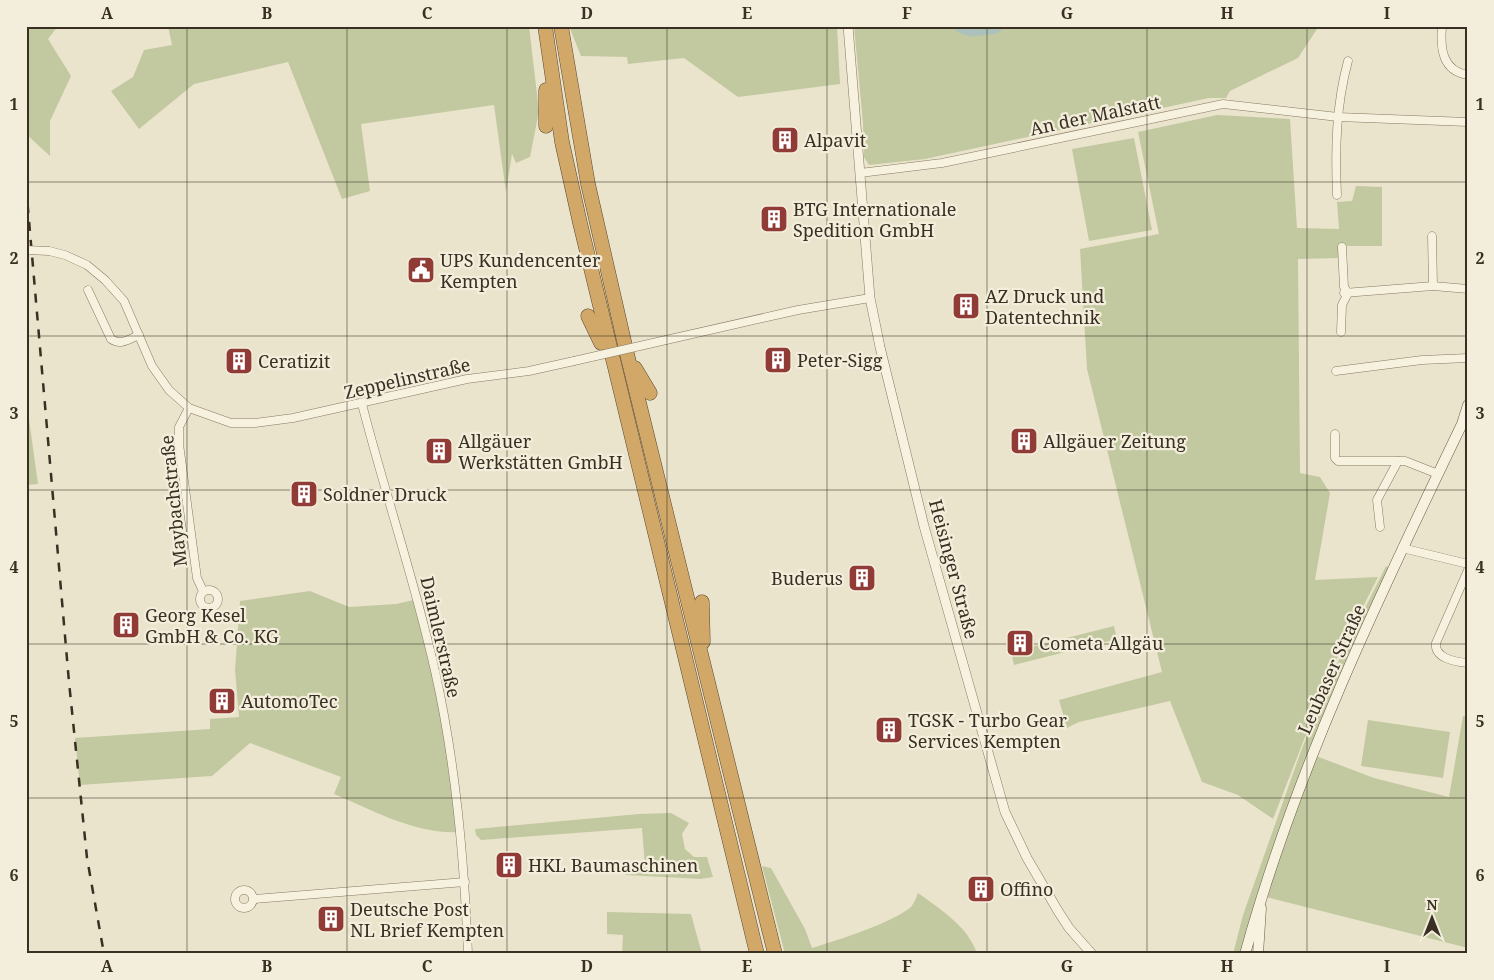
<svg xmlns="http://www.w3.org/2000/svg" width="1494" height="980" viewBox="0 0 1494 980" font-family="'Noto Serif',serif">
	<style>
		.green { fill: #c2c9a0 }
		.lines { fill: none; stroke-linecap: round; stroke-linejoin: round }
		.river { stroke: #acc1bc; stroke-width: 15 }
		.minor-casing { stroke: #877861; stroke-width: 9 }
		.tertiary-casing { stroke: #877861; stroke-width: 10 }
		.secondary-casing { stroke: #695944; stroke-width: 11 }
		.motorway-casing { stroke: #564635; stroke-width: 15 }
		.minor { stroke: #f7f1df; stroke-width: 8 }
		.tertiary { stroke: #f7f1df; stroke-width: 9 }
		.secondary { stroke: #f7f1df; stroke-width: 10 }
		.motorway { stroke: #d1a867; stroke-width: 14 }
		.rail { stroke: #392f23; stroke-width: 2.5; stroke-dasharray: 9 9; stroke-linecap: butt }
		.minor-bridge-casing { stroke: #877861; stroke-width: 9; stroke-linecap: butt }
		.minor-bridge { stroke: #f7f1df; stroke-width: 8 }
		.grid { fill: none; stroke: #392f23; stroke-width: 1; stroke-opacity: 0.55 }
		.labels { text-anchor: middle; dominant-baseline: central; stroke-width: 4.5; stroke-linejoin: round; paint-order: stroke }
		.street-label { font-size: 18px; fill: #392f23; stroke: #f3eedb }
		.poi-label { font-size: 18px; fill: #392f23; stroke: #f3eedb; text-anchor: start }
		.neatline { fill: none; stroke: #392f23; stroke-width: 2 }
		.grid-label { font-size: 16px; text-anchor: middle; font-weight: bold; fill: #392f23 }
	</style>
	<rect width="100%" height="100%" fill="#ebe4cc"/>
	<!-- green -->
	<g class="green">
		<polygon points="26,26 58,26 48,39 71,76 50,121 50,156 26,134"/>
		<polygon points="168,26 529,26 539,111 530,157 516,163 512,154 506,192 494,105 361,124 370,191 342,199 288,62 194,84 139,129 111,91 133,77 144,50 172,45"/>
		<polygon points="569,26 837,26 840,84 738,97 684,58 628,64 627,57 581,56"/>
		<polygon points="854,26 1319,26 1298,58 1230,91 1226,98 1209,98 925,159 869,165 864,157 863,123"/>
		<polygon points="1217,115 1290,119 1297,228 1339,229 1337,202 1352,201 1356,186 1382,187 1382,246 1340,246 1339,258 1298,259 1300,473 1320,477 1330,493 1315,580 1378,577 1332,668 1273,819 1238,795 1202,782 1170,701 1079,722 1067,728 1059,700 1162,672 1087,369 1080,249 1159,234 1138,132"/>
		<polygon points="1134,138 1152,230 1089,241 1072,149"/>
		<polygon points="26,397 38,484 26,485"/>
		<path d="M1386,566L1390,568C1330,693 1278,820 1240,954H1233L1243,915L1301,751L1334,670Z"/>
		<path d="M310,591L349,607L396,604L418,599L436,673L461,832C416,835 375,811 334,794L341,777L250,743L212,776L80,785L75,738L210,729V719L239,717L235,670L240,601Z"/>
		<polygon points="1114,626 1117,639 1014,665 1011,652"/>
		<polygon points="1463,716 1468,716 1468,948 1266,897 1316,756 1374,778 1449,797"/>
		<polygon points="1368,720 1450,732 1443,778 1361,766"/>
		<polygon points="671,813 689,823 682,834 685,849 694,857 707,857 713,877 701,879 626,875 621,867 645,867 642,828 481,840 476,835 475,829 639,814"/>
		<path d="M762,866L771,868L805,929L812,948C838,940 892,923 911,907C914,903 916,898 918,893C940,909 969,927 977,954H785Z"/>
		<polygon points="607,912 691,914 702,954 622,954 623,935 607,934"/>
	</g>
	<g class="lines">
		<!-- river -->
		<polyline class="river" points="962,26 971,29 995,26"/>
		<defs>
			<g id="minor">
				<path d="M1442,26C1440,48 1442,71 1468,75"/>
				<polyline points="860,173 942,163 1223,104 1338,117 1468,122"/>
				<path d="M1337,195C1335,150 1336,105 1348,61"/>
				<polyline points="1432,236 1433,286"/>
				<polyline points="49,251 65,255 87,265 105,280 124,301 152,366 169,390 189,408 231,423 255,423 293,418 467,379 529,371 574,361"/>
				<path d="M88,290L111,339C121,346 129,339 139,335"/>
				<polyline points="1344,293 1433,286 1468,289"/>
				<polyline points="1341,332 1342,305 1348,293 1344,287 1342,247"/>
				<polyline points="666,340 798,310 870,298"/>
				<polyline points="1336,371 1422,360 1468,358"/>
				<path d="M362,404C385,494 415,581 435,671C456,764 464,859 468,954"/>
				<polyline points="189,408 179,427 179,444 197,578 203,591"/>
				<polyline points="1335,434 1335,458 1338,461 1405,461 1438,474"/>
				<polyline points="1380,527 1377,500 1398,461"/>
				<polyline points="1402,548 1468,564"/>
				<path d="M1468,570L1436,643C1434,658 1455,662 1468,663"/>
				<circle cx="209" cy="599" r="9"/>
				<circle cx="244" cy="899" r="9"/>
				<polyline points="254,899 465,882"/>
			</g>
			<polyline id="tertiary" points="848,26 870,298 880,347 924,526 1005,812 1027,858 1058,911 1069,928 1092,954"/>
			<g id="secondary">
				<path d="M1245,954C1296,769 1379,596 1462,424L1468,405"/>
				<polyline points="1258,954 1261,908"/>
			</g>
			<g id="motorway">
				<polyline points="545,26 562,142 580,223 757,954"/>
				<polyline points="561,26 588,184 627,354 775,954"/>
				<polyline points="546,90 546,126"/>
				<polyline points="588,316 601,343"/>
				<polyline points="635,368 650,393"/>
				<polyline points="702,602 703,642"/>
			</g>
		</defs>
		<!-- minor casing -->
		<use href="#minor" class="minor-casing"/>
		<!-- tertiary casing -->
		<use href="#tertiary" class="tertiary-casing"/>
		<!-- secondary casing -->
		<use href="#secondary" class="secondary-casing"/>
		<!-- motorway casing -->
		<use href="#motorway" class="motorway-casing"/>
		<!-- minor -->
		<use href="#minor" class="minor"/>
		<!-- tertiary -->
		<use href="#tertiary" class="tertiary"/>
		<!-- secondary -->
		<use href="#secondary" class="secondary"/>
		<!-- motorway -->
		<use href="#motorway" class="motorway"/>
		<!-- rail -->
		<polyline class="rail" points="26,186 69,682 87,858 104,954"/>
		<defs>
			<g id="minor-bridge">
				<polyline points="26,250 49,251"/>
				<polyline points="574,361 666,340"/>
			</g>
		</defs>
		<!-- minor-bridge casing -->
		<use href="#minor-bridge" class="minor-bridge-casing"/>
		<!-- minor-bridge -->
		<use href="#minor-bridge" class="minor-bridge"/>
	</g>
	<!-- grid -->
	<path class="grid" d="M187,26V954M347,26V954M507,26V954M667,26V954M827,26V954M987,26V954M1147,26V954M1307,26V954M26,182H1468M26,336H1468M26,490H1468M26,644H1468M26,798H1468"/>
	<!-- icons -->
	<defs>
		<symbol id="building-square" viewBox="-11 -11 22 22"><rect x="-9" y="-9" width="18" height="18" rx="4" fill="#913b37" stroke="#f3eedb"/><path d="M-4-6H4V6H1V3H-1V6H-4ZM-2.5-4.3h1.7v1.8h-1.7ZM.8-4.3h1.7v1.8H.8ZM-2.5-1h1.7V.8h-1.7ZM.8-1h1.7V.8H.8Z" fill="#fff"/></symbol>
		<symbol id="civic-square" viewBox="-11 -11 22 22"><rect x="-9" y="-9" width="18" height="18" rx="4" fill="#913b37" stroke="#f3eedb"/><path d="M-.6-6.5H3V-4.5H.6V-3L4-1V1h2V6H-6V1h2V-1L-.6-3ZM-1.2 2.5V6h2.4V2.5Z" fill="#fff"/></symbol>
	</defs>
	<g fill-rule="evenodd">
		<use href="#building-square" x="769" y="124" width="32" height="32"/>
		<use href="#building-square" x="758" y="203" width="32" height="32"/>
		<use href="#civic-square" x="405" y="254" width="32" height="32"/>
		<use href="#building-square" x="950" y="290" width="32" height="32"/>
		<use href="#building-square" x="762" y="344" width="32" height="32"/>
		<use href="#building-square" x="223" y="345" width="32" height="32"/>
		<use href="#building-square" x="1008" y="425" width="32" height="32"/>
		<use href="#building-square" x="423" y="435" width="32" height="32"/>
		<use href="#building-square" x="288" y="478" width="32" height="32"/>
		<use href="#building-square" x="846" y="562" width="32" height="32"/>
		<use href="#building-square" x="110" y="609" width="32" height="32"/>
		<use href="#building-square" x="1004" y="627" width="32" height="32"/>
		<use href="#building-square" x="206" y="685" width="32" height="32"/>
		<use href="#building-square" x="873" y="714" width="32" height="32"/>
		<use href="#building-square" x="493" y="849" width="32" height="32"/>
		<use href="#building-square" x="965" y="873" width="32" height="32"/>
		<use href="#building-square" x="315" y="903" width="32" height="32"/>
	</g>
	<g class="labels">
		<!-- street labels -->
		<g class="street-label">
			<text transform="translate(1095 115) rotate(-12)">An der Malstatt</text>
			<text transform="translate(407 378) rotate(-13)">Zeppelinstraße</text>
			<text transform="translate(173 501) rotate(-96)">Maybachstraße</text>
			<text transform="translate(954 569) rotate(75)">Heisinger Straße</text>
			<text transform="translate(441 637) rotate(77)">Daimlerstraße</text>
			<text transform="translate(1331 669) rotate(-66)">Leubaser Straße</text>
		</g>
		<!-- poi labels -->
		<g class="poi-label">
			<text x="804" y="140">Alpavit</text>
			<text x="793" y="209">BTG Internationale<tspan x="793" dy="21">Spedition GmbH</tspan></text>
			<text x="440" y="260">UPS Kundencenter<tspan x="440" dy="21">Kempten</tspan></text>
			<text x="985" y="296">AZ Druck und<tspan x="985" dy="21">Datentechnik</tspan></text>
			<text x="797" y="360">Peter-Sigg</text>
			<text x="258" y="361">Ceratizit</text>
			<text x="458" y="441">Allgäuer<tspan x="458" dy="21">Werkstätten GmbH</tspan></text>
			<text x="1043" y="441">Allgäuer Zeitung</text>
			<text x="323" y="494">Soldner Druck</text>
			<text x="843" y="578" text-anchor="end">Buderus</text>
			<text x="145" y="615">Georg Kesel<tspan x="145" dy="21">GmbH &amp; Co. KG</tspan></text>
			<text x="1039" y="643">Cometa Allgäu</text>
			<text x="241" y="701">AutomoTec</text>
			<text x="908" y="720">TGSK - Turbo Gear<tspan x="908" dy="21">Services Kempten</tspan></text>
			<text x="528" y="865">HKL Baumaschinen</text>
			<text x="1000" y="889">Offino</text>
			<text x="350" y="909">Deutsche Post<tspan x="350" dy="21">NL Brief Kempten</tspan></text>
		</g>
	</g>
	<!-- border -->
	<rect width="1494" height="980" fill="none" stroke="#f3eedb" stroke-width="55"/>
	<!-- north arrow -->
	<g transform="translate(1432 918)" stroke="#f3eedb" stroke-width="4" paint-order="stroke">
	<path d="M0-4L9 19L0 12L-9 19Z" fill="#392f23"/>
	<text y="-8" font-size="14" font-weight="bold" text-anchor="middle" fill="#392f23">N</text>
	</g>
	<rect x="28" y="28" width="1438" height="924" class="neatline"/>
	<g class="grid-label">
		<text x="107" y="19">A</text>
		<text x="267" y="19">B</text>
		<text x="427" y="19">C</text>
		<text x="587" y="19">D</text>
		<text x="747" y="19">E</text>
		<text x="907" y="19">F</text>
		<text x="1067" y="19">G</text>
		<text x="1227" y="19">H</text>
		<text x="1387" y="19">I</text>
		<text x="14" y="110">1</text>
		<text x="1480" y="110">1</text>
		<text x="14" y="264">2</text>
		<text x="1480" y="264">2</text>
		<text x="14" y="419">3</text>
		<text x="1480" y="419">3</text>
		<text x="14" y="573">4</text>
		<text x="1480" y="573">4</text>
		<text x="14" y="727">5</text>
		<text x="1480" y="727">5</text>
		<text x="14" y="881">6</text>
		<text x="1480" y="881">6</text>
		<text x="107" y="972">A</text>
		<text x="267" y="972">B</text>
		<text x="427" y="972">C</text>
		<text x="587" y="972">D</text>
		<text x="747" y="972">E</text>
		<text x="907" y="972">F</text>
		<text x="1067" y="972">G</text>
		<text x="1227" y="972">H</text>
		<text x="1387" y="972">I</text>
	</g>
</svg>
